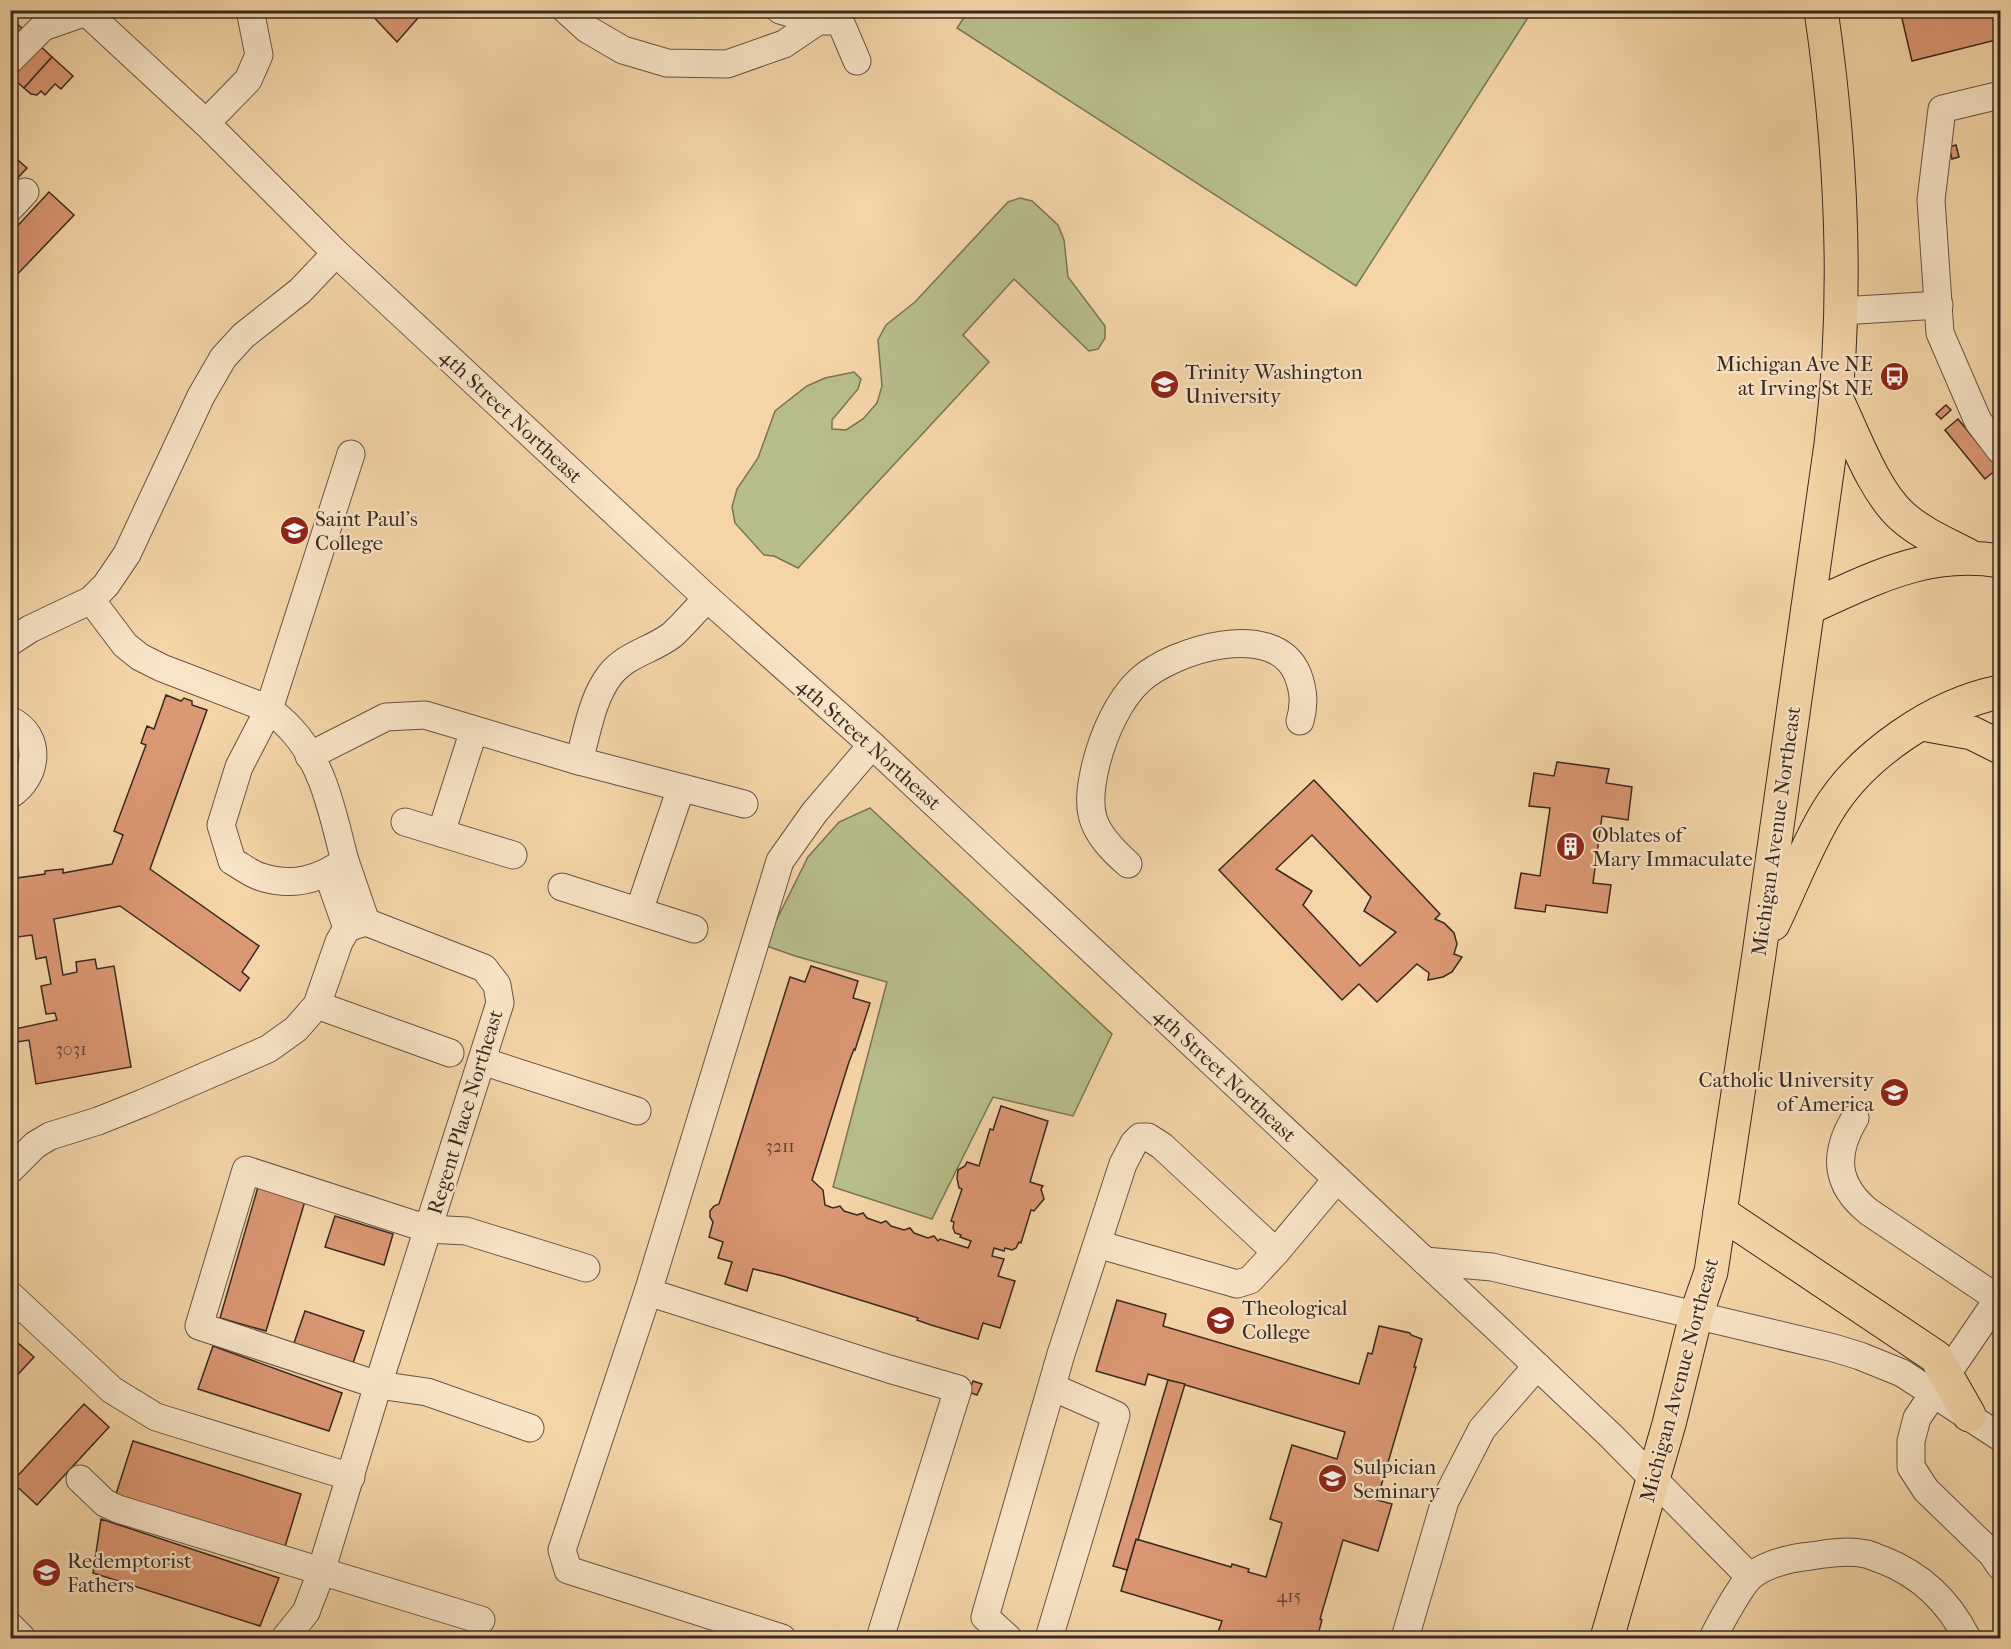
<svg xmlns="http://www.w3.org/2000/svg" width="2011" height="1649" viewBox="0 0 2011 1649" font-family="'IM FELL French Canon',serif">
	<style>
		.green { fill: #b8be8a; stroke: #787456; stroke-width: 1.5 }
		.building { fill: #dc9774; stroke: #382921; stroke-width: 1.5; fill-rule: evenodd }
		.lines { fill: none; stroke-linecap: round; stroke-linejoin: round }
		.minor-casing { stroke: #675443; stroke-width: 29 }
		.major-casing { stroke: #382921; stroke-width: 35 }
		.minor { stroke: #f8e4c6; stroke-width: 27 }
		.major { stroke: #f5d5a8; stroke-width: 33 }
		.labels { text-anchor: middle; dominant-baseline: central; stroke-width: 4.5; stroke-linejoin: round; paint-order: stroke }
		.number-label { font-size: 18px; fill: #614436 }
		.poi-label { font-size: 21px; fill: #382921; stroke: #f8e4c6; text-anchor: start }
		.street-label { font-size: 21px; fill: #382921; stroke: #f8e4c6 }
	</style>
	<rect width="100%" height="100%" fill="#f5d5a8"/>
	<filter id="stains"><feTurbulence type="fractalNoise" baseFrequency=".00333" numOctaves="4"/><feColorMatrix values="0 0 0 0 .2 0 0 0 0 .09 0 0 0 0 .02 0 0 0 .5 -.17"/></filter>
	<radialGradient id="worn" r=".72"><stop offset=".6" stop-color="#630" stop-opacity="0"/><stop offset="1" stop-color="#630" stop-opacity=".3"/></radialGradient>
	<!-- green -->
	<g class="green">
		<polygon points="969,10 1520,10 1529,16 1356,286 957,28"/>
		<polygon points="1020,198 1032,201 1058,225 1064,240 1068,277 1105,326 1105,338 1098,349 1089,351 1014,279 963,335 989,362 798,568 774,556 764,555 735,523 732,507 737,489 758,458 775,411 807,386 825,378 854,372 861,379 858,389 832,420 832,429 846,430 863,419 877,403 882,386 878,340 886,325 915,302 1008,202"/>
		<polygon points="870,808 1112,1034 1073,1116 993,1097 932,1219 833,1187 887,982 795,956 764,945 808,857 839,822"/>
	</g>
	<!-- building -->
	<g class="building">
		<polygon points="367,10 425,10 397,42"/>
		<polygon points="1900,10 2000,10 2000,39 1912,61"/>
		<polygon points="10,18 22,28 10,43"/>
		<polygon points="36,42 52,57 24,88 10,76"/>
		<polygon points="52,57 73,76 61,89 55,84 45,95 41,91 37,95 31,94 24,88"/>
		<polygon points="1956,145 1959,157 1952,159 1949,147"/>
		<polygon points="10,153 27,168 10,186"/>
		<polygon points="49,192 74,215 10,282 10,234"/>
		<polygon points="1946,405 1951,410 1941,419 1936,414"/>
		<polygon points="1958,419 1998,468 1985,479 1945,430"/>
		<polygon points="166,695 181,701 184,698 192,701 192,705 207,710 150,869 259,946 242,972 249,978 240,991 120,906 54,919 63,975 77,972 76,962 95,959 97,969 114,966 131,1067 36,1084 29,1040 10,1043 10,1030 57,1020 55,1013 46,1014 41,986 51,984 46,957 36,959 32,935 10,938 10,879 45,874 45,871 63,869 63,873 112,864 123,835 114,831 146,745 141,743 147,726 154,729"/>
		<polygon points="1557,762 1609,769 1606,783 1632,787 1628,820 1602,816 1593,883 1611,885 1607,913 1546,905 1545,912 1515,908 1521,873 1540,876 1550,808 1529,806 1534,773 1554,776"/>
		<path d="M1314,780L1440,914L1435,919L1444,923L1454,933L1457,944L1454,954L1462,957L1452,972L1443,977L1428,980L1429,973L1417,964L1377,1002L1359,984L1342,1000L1219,870ZM1312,835L1371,897L1364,911L1396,932L1360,966L1303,905L1312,891L1276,869Z"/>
		<polygon points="811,966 858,981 853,998 870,1003 855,1050 854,1049 849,1062 812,1180 823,1190 825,1205 833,1208 840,1206 844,1211 857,1215 863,1213 867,1218 881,1223 886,1221 891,1226 904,1230 910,1228 914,1233 928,1238 934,1236 938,1241 940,1239 968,1248 971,1241 960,1237 961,1235 955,1233 953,1228 954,1222 951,1221 962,1189 959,1188 957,1178 958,1170 965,1166 967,1162 979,1166 990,1129 993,1130 1001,1106 1048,1121 1030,1182 1043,1186 1041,1189 1044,1199 1034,1211 1031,1210 1021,1243 1019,1242 1016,1248 1012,1250 1005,1248 1004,1251 994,1248 992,1256 1004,1259 998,1276 1015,1281 1000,1328 983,1323 978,1339 931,1325 917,1320 918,1318 783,1276 753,1269 747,1291 725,1284 732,1262 718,1258 723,1242 709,1237 713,1222 710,1217 710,1211 714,1206 719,1204 790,977 805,982"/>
		<polygon points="258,1187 305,1201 266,1331 220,1318"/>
		<polygon points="335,1216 393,1234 384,1265 325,1247"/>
		<polygon points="1117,1300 1166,1314 1163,1326 1359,1384 1368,1353 1372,1354 1379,1326 1410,1333 1411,1335 1422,1339 1414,1367 1416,1367 1377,1500 1392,1504 1378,1551 1343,1540 1320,1619 1322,1620 1317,1638 1282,1638 1264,1633 1262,1638 1216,1638 1222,1621 1121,1591 1136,1539 1231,1567 1232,1564 1249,1569 1248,1572 1266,1577 1282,1523 1270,1519 1292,1445 1337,1459 1345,1432 1148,1374 1145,1385 1096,1371"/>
		<polygon points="305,1311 364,1331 353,1363 294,1343"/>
		<polygon points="10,1336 34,1357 10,1383"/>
		<polygon points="213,1346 342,1393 329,1431 198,1389"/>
		<polygon points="1168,1380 1185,1384 1138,1540 1136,1539 1127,1570 1113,1566"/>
		<polygon points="973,1381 982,1384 977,1395 969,1392"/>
		<polygon points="84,1404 109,1427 37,1505 12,1482"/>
		<polygon points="133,1441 301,1494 284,1550 115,1497"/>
		<polygon points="101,1519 279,1578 260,1626 93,1573"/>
	</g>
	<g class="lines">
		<defs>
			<g id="minor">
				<polyline points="84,10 206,123 336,253 707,598 872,745 1501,1332 1611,1436 1750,1577"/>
				<polyline points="566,10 587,29 623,50 667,63 727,64 784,44 818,21"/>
				<polyline points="780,10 818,21 840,21 857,61"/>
				<polyline points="10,60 43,27 86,12"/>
				<polyline points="2000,95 1942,109 1931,200 1940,333 1978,421 2000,450"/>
				<polyline points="206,123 248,80 259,55 250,10"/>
				<polyline points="10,208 25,192"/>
				<polyline points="1841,311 1939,305"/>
				<path d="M91,600L125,645L140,657L162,668L269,709L239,767L221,825L232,861C241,866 251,874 261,877C292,887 319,880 345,861C333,816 324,763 290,728C284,721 276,715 269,709L351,454"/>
				<polyline points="10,642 30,629 91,600 106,585 127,554 201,396 223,358 243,336 300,291 336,253"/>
				<path d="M10,720C43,736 38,777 10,795"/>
				<path d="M309,756L386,717L425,715L579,761C587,733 592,698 610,675C626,654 653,650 672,635C684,624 696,610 707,598"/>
				<polyline points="579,761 744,804"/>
				<polyline points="405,822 513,855"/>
				<polyline points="441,833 474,730"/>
				<polyline points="345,861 366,922"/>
				<path d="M1128,864C1091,831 1084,813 1096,764C1103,736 1118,700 1140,680C1173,650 1273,619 1297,673C1304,690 1305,704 1300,721"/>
				<polyline points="328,874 347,928"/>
				<polyline points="562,887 694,929"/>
				<polyline points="639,911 681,788"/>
				<polyline points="317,1005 450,1053"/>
				<polyline points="482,1061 637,1111"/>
				<path d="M1855,1118C1833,1154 1835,1185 1869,1212L2000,1300"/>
				<polyline points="10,1170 35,1145 50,1136 98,1121 143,1103 268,1049 296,1029 317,1005 339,942 347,928 366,922 484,968 497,985 500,1003 378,1385 319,1578 306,1612 285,1638"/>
				<polyline points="1097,1244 1237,1284 1250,1280 1276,1252"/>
				<polyline points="1425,1261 1492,1267 1834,1348 1860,1356 1902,1373 2000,1437"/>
				<polyline points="648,1292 889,1369 958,1389 880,1638"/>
				<polyline points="10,1295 112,1390 156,1417 351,1477"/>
				<polyline points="1998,1299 1917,1418 1911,1441 1911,1467 1926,1490 1992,1554 2000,1566"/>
				<polyline points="530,1428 427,1392 378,1385 199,1326 246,1170 428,1229 466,1231 586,1268"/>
				<polyline points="80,1479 105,1503 118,1509 481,1620"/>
				<polyline points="10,1626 22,1638"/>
				<polyline points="782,1638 568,1570 562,1550 648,1292 780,861 814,813 872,745"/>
				<polyline points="1008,1638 985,1617 1061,1354 1123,1164 1134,1143 1140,1137 1148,1137 1162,1146 1276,1252 1337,1179"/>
				<polyline points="1049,1638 1116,1415 1052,1387"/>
				<polyline points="1405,1638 1445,1501 1482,1429 1537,1366"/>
				<path d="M1713,1638C1719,1625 1741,1585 1751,1576C1768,1563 1791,1558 1811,1556C1828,1553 1848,1550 1866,1554C1871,1555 1877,1558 1883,1560C1921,1575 1949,1602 1967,1638"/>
			</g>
			<g id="major">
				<path d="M1837,400C1854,435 1874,492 1903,517C1922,534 1949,545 1971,557"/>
				<path d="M1808,608C1873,579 1927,549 2000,561"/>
				<polyline points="1922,724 1972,733 2000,747"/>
				<path d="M1773,924C1791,887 1806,847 1827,812C1861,755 1935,705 2000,692"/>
				<polyline points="1720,1212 1936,1357 1969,1415"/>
				<path d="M1607,1638L1669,1424L1696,1315L1711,1272L1759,954L1831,444C1849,300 1842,154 1821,10"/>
			</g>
		</defs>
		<!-- minor casing -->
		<use href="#minor" class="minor-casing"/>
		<!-- major casing -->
		<use href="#major" class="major-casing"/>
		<!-- minor -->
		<use href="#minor" class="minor"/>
		<!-- major -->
		<use href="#major" class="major"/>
	</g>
	<!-- icons -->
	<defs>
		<symbol id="bus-disc" viewBox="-11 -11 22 22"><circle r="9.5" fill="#8f2418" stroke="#f8e4c6"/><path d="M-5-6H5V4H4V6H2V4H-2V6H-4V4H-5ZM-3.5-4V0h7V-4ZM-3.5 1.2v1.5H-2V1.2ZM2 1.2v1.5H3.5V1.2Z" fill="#fff"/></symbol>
		<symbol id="university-disc" viewBox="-11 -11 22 22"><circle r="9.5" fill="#8f2418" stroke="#f8e4c6"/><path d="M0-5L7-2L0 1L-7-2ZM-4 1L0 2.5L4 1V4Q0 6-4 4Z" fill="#fff"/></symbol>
		<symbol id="building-disc" viewBox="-11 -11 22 22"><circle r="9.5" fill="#8f2418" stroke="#f8e4c6"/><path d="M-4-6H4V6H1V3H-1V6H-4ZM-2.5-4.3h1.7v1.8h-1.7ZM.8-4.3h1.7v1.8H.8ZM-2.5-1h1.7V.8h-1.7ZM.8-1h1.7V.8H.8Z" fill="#fff"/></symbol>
		<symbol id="school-disc" viewBox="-11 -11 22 22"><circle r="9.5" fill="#8f2418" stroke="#f8e4c6"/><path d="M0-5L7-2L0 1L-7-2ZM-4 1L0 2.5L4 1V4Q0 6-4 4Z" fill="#fff"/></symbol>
	</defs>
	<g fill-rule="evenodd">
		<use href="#bus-disc" x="1878" y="360" width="33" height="33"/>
		<use href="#university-disc" x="1148" y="368" width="33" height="33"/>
		<use href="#university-disc" x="278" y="514" width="33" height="33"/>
		<use href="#building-disc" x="1554" y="830" width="33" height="33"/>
		<use href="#university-disc" x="1878" y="1076" width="33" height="33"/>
		<use href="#school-disc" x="1204" y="1304" width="33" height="33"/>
		<use href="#school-disc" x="1316" y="1462" width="33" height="33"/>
		<use href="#university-disc" x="30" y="1556" width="33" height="33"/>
	</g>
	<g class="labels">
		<!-- number labels -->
		<g class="number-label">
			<text x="71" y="1049">3031</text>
			<text x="780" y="1146">3211</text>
			<text x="1289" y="1596">415</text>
		</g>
		<!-- poi labels -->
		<g class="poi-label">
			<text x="1873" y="364" text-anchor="end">Michigan Ave NE<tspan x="1873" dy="24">at Irving St NE</tspan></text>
			<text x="1185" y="372">Trinity Washington<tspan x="1185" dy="24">University</tspan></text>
			<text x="315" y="519">Saint Paul's<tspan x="315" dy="24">College</tspan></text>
			<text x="1592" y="835">Oblates of<tspan x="1592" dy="24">Mary Immaculate</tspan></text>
			<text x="1874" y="1080" text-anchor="end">Catholic University<tspan x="1874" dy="24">of America</tspan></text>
			<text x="1242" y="1308">Theological<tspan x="1242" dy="24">College</tspan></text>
			<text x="1353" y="1467">Sulpician<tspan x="1353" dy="24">Seminary</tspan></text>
			<text x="67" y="1561">Redemptorist<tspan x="67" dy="24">Fathers</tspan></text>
		</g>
		<!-- street labels -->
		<g class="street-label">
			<text transform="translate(511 416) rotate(43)">4th Street Northeast</text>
			<text transform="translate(869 744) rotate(42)">4th Street Northeast</text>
			<text transform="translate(1776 831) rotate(-82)">Michigan Avenue Northeast</text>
			<text transform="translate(1225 1075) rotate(43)">4th Street Northeast</text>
			<text transform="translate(465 1112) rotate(-73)">Regent Place Northeast</text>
			<text transform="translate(1679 1380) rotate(-75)">Michigan Avenue Northeast</text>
		</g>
	</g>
	<!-- margin -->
	<rect width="2011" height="1649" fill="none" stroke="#f5d5a8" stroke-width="36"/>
	<rect x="12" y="12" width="1987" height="1625" fill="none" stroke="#382921" stroke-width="3"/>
	<rect x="18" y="18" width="1975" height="1613" fill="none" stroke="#382921" stroke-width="1.5"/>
	<rect width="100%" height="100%" filter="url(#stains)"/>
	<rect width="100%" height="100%" fill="url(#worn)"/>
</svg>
